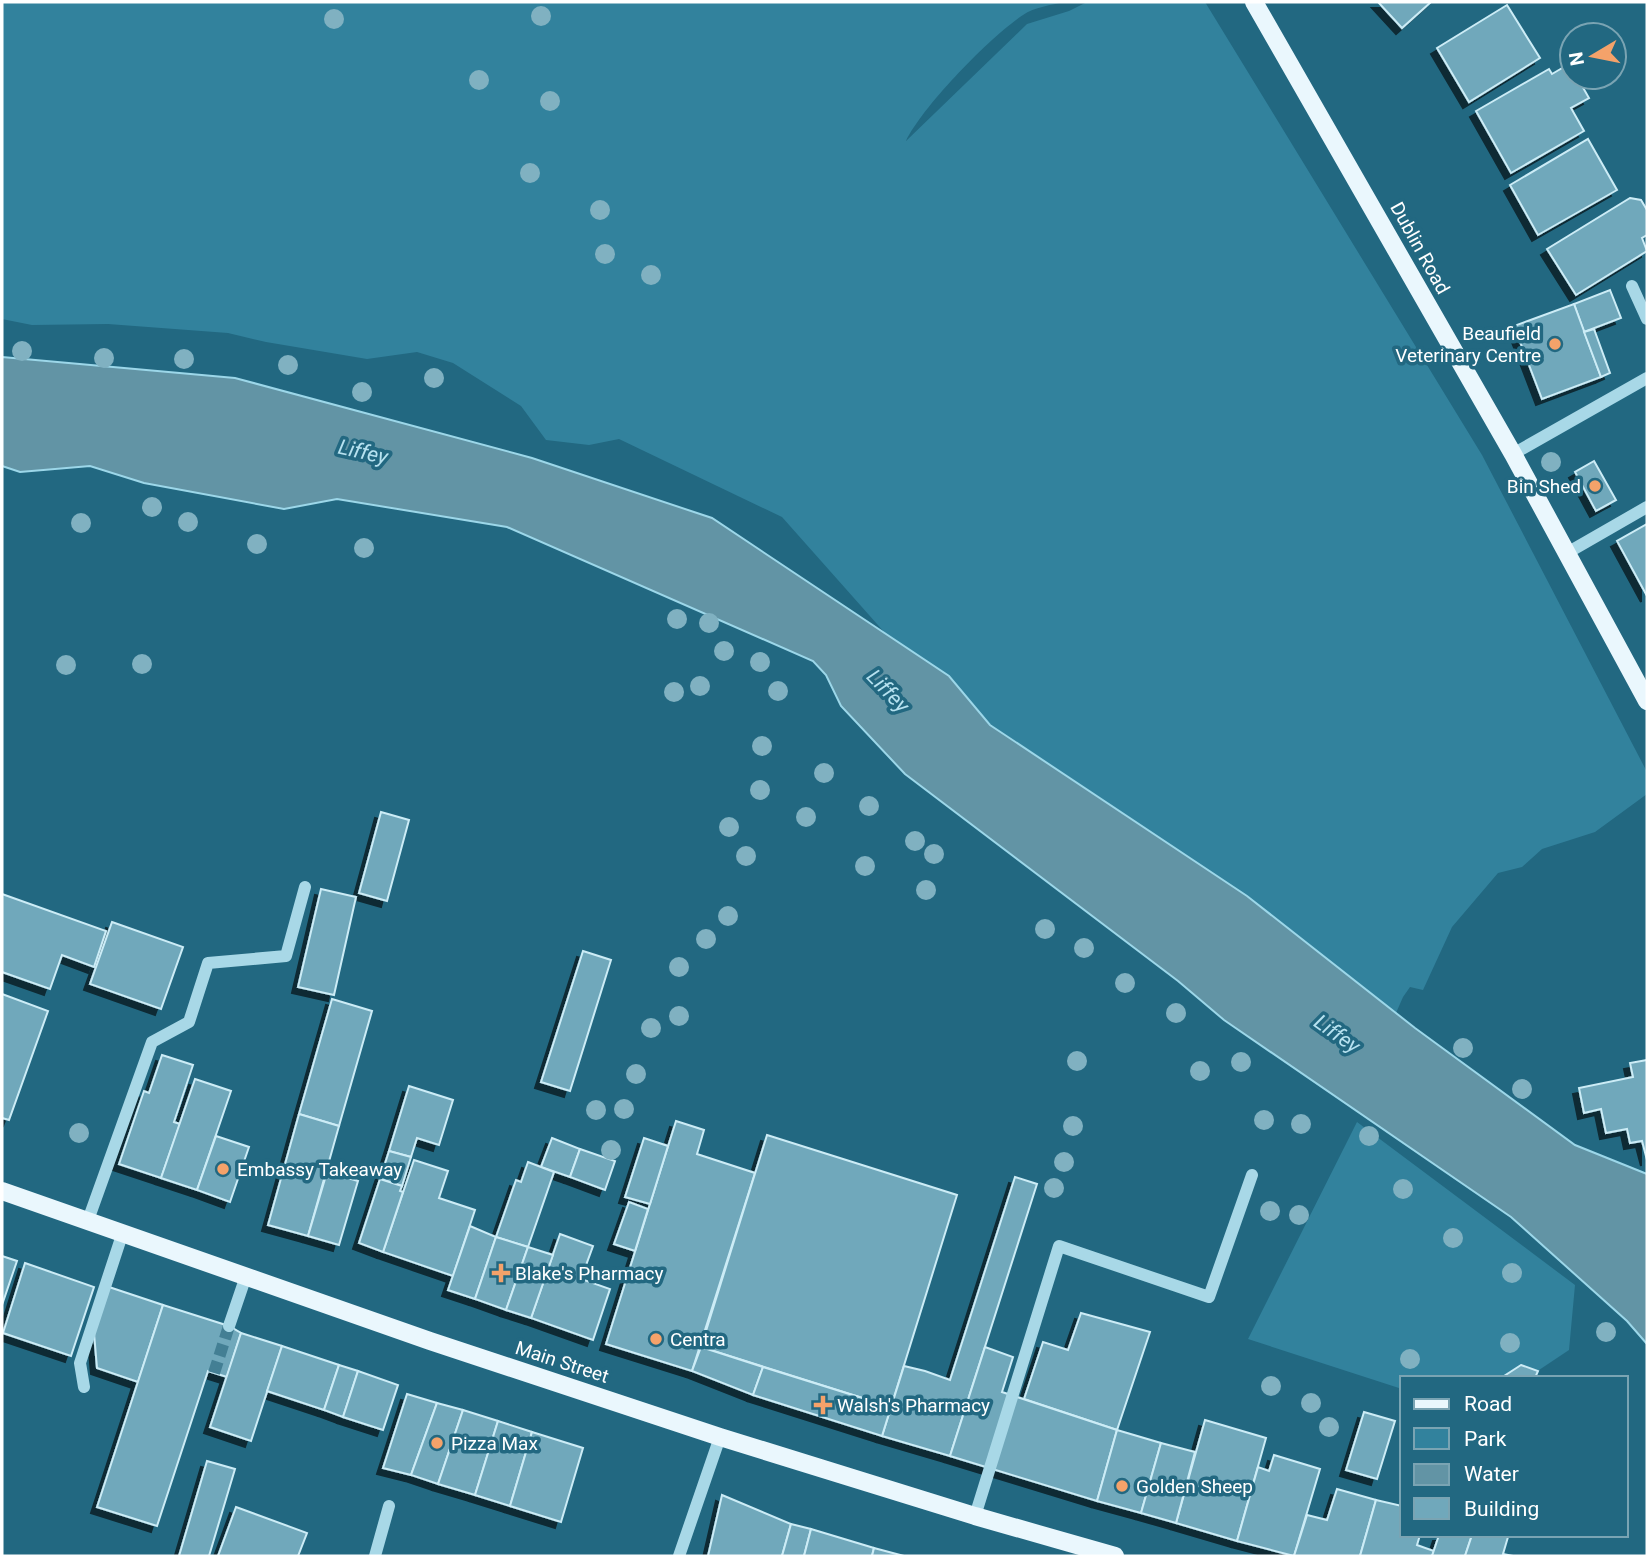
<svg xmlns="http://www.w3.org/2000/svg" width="1649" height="1558" viewBox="0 0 1649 1558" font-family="Roboto,sans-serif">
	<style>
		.green { fill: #32829d }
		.water { fill: #6294a5; stroke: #9cd7e9; stroke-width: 2 }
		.building { fill: #70a8bb; stroke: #ccecf6; stroke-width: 2; filter: url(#shadow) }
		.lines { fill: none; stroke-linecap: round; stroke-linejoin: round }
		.minor-tunnel { stroke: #437f94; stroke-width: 12; stroke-dasharray: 12 6; stroke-linecap: butt }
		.minor { stroke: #a8d8e7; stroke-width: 12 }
		.major { stroke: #eaf7fd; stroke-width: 18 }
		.tree { fill: #80b1c1 }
		.poi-dot { fill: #f4a26a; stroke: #226881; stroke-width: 2.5 }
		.labels { text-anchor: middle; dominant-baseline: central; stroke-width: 7; stroke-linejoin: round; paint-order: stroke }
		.street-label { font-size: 19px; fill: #fff; stroke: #226881 }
		.poi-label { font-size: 19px; fill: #fff; stroke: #226881; text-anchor: start }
		.water-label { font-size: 21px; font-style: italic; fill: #b7e2f0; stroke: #226881 }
	</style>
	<defs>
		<filter id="shadow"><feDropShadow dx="-6" dy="6" stdDeviation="0" flood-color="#0009"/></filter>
	</defs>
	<rect width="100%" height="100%" fill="#226881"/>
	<!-- green -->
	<g class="green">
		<path d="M2,2H1064C1052,5 1034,7 1023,15C990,37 923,106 906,141L1027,24L1069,11L1087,2H1205L1482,455L1647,772V794L1595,832L1542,849L1522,867L1498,873L1452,927L1423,990L1410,987L1403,997L1396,1013L1247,896L990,724L949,676L885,633L782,517L619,439L589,445L546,440L521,406L453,363L417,352L367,359L266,342L228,333L108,324L32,325L2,319Z"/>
		<polygon points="1357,1122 1575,1285 1569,1350 1527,1378 1402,1378 1402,1389 1248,1339"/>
	</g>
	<!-- water -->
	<polygon class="water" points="2,357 235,378 532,458 712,518 949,676 990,725 1247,896 1415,1028 1575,1145 1647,1174 1647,1344 1627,1321 1511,1217 1224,1020 1178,981 905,774 841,706 826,675 813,661 507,527 337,499 284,509 144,483 90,466 20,472 2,466"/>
	<!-- building -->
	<g class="building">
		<polygon points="1378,2 1431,2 1402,28"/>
		<polygon points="1507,5 1540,58 1469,102 1437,48"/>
		<polygon points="1569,64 1572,69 1572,77 1577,77 1589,98 1571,108 1584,131 1511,173 1476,111 1549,69 1552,74"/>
		<polygon points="1588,139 1617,190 1538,235 1510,185"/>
		<polygon points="1630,198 1641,200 1647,210 1647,235 1642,238 1647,251 1576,295 1547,249"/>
		<polygon points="1610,290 1621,318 1584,332 1574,304"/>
		<polygon points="1574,304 1601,377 1542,399 1514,326"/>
		<polygon points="1594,329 1610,373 1601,377 1584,332"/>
		<polygon points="1594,461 1616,500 1596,511 1575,472"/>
		<polygon points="1647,524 1647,596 1617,541"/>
		<polygon points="381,812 409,820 387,901 359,893"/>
		<polygon points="321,889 356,897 334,995 298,987"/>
		<polygon points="2,894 106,931 94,967 62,955 50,989 2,972"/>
		<polygon points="112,922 183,947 161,1009 90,984"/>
		<polygon points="583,951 611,960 570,1091 541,1082"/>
		<polygon points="2,994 48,1011 9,1120 2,1118"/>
		<polygon points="332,999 372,1011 339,1126 299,1114"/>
		<polygon points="162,1055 193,1065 174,1122 180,1124 161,1178 119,1164 144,1091 149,1093"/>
		<polygon points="1647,1060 1647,1160 1642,1141 1630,1143 1627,1129 1606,1133 1601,1109 1584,1113 1579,1088 1633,1077 1630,1063"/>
		<polygon points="195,1079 231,1091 197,1190 161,1178"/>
		<polygon points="409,1086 453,1100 439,1145 417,1138 411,1157 389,1151"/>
		<polygon points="299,1114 339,1126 308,1236 268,1225"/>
		<polygon points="676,1121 704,1130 697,1154 755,1173 692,1371 606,1344"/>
		<polygon points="767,1135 957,1195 891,1407 701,1347"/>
		<polygon points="216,1136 249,1147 230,1202 197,1190"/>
		<polygon points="552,1138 580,1149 570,1177 541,1167"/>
		<polygon points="644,1138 668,1146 650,1204 625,1197"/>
		<polygon points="580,1149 615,1161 605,1190 570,1177"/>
		<polygon points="389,1151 411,1157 402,1186 380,1179"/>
		<polygon points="414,1160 448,1171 439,1198 475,1210 453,1276 383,1252"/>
		<polygon points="528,1162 554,1172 528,1247 496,1237 516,1180 521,1182"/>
		<polygon points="327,1172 358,1181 339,1245 308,1236"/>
		<polygon points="1015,1177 1037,1184 950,1456 882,1436 904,1366 925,1371 950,1380"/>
		<polygon points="380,1179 402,1186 400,1191 403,1192 383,1252 359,1243"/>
		<polygon points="629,1202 648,1209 635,1251 614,1244"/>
		<polygon points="470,1226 496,1237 475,1299 448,1290"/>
		<polygon points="560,1234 593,1246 581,1279 610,1289 593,1340 531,1318"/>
		<polygon points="496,1237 528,1247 506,1310 475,1299"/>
		<polygon points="528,1247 553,1255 531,1318 506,1310"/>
		<polygon points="2,1256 17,1261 2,1305"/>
		<polygon points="25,1263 94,1287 71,1356 3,1333"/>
		<polygon points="109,1287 163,1305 138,1382 97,1368 94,1333"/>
		<polygon points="163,1305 229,1326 241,1333 227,1377 208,1371 157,1526 97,1507"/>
		<polygon points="1081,1313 1150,1332 1117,1430 1024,1399 1043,1342 1068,1350"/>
		<polygon points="241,1333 282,1346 251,1441 210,1427"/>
		<polygon points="282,1346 339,1365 324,1410 267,1391"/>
		<polygon points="701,1347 763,1367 753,1395 692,1371"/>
		<polygon points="985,1347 1013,1357 1002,1392 1117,1430 1097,1501 950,1456"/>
		<polygon points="339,1365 358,1371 343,1417 324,1410"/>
		<polygon points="1521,1365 1538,1371 1535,1378 1501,1378"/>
		<polygon points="763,1367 891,1407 882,1436 753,1395"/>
		<polygon points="358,1371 398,1385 383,1430 343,1417"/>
		<polygon points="407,1394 437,1403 411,1475 383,1468"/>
		<polygon points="437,1403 463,1410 438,1484 411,1475"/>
		<polygon points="463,1410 498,1421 475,1495 438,1484"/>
		<polygon points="1364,1412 1395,1421 1377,1479 1346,1470"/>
		<polygon points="1205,1420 1266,1438 1237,1541 1176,1523"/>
		<polygon points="498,1421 532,1432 510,1506 475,1495"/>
		<polygon points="1117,1430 1161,1443 1141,1513 1097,1501"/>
		<polygon points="532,1432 583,1448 561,1522 510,1506"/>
		<polygon points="1161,1443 1195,1452 1176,1523 1141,1513"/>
		<polygon points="1274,1455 1320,1469 1294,1556 1237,1541 1258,1467 1269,1471"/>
		<polygon points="207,1461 235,1469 209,1556 179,1556"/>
		<polygon points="1337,1489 1376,1500 1360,1556 1294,1556 1307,1515 1327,1520"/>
		<polygon points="722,1495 791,1524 782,1556 708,1556"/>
		<polygon points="1376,1500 1402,1506 1402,1535 1420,1535 1417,1545 1434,1551 1432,1556 1360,1556"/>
		<polygon points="236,1507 307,1533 298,1556 218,1556"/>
		<polygon points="791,1524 811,1529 804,1556 782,1556"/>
		<polygon points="811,1529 874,1548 872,1556 804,1556"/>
		<polygon points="1439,1535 1472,1535 1465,1556 1432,1556"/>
		<polygon points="1472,1535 1508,1537 1503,1554 1513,1556 1465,1556"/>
		<polygon points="874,1548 904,1556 872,1556"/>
	</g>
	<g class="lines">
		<!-- minor-tunnel -->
		<polyline class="minor-tunnel" points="214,1373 229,1326"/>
		<!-- minor -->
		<g class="minor">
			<polyline points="1632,286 1647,319"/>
			<polyline points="1513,454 1647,378"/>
			<polyline points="1567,553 1647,507"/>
			<polyline points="87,1223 152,1042 189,1022 208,963 286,956 305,887"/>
			<polyline points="229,1326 246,1276"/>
			<polyline points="84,1387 80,1363 122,1235"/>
			<polyline points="975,1516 1059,1246 1209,1297 1252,1175"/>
			<polyline points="375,1556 389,1506"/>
			<polyline points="679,1556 720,1437"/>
		</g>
		<!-- major -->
		<g class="major">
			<polyline points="1254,2 1513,454 1647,701"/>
			<polyline points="2,1191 430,1341 720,1437 975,1516 1115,1556"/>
		</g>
	</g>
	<!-- trees -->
	<g class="tree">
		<circle cx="541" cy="16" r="10"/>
		<circle cx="334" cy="19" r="10"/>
		<circle cx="479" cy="80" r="10"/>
		<circle cx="550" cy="101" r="10"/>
		<circle cx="530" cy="173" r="10"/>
		<circle cx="600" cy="210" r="10"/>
		<circle cx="605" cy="254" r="10"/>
		<circle cx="651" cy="275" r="10"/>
		<circle cx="22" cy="351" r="10"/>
		<circle cx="104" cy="358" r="10"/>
		<circle cx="184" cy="359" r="10"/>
		<circle cx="288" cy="365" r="10"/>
		<circle cx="434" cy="378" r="10"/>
		<circle cx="362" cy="392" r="10"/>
		<circle cx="1551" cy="462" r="10"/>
		<circle cx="152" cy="507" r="10"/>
		<circle cx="188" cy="522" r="10"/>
		<circle cx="81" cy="523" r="10"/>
		<circle cx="257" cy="544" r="10"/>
		<circle cx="364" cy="548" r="10"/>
		<circle cx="677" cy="619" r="10"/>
		<circle cx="709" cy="623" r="10"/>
		<circle cx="724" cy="651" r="10"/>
		<circle cx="760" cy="662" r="10"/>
		<circle cx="142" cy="664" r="10"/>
		<circle cx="66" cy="665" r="10"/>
		<circle cx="700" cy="686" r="10"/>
		<circle cx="778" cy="691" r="10"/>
		<circle cx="674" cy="692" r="10"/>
		<circle cx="762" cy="746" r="10"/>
		<circle cx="824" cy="773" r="10"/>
		<circle cx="760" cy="790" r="10"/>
		<circle cx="869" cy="806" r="10"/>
		<circle cx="806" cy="817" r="10"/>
		<circle cx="729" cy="827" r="10"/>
		<circle cx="915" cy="841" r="10"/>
		<circle cx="934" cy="854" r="10"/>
		<circle cx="746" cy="856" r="10"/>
		<circle cx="865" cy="866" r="10"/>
		<circle cx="926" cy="890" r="10"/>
		<circle cx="728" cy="916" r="10"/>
		<circle cx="1045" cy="929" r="10"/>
		<circle cx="706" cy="939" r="10"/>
		<circle cx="1084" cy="948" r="10"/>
		<circle cx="679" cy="967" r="10"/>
		<circle cx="1125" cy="983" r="10"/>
		<circle cx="1176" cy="1013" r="10"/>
		<circle cx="679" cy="1016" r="10"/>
		<circle cx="651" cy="1028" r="10"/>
		<circle cx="1463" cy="1048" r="10"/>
		<circle cx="1077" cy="1061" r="10"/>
		<circle cx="1241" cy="1062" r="10"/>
		<circle cx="1200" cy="1071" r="10"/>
		<circle cx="636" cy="1074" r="10"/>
		<circle cx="1522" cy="1089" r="10"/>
		<circle cx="624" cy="1109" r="10"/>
		<circle cx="596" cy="1110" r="10"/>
		<circle cx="1264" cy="1120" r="10"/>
		<circle cx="1301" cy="1124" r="10"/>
		<circle cx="1073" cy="1126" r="10"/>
		<circle cx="79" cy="1133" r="10"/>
		<circle cx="1369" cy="1136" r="10"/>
		<circle cx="611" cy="1150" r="10"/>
		<circle cx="1064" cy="1162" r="10"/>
		<circle cx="1054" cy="1188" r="10"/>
		<circle cx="1403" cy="1189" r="10"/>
		<circle cx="1270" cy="1211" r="10"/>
		<circle cx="1299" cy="1215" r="10"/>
		<circle cx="1453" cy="1238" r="10"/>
		<circle cx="1512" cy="1273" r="10"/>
		<circle cx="1606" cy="1332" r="10"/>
		<circle cx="1510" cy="1343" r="10"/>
		<circle cx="1410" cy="1359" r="10"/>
		<circle cx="1271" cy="1386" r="10"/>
		<circle cx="1311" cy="1403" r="10"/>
		<circle cx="1329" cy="1427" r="10"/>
	</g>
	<!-- markers -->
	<g class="poi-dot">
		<circle cx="1555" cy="344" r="7"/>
		<circle cx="1595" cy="486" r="7"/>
		<circle cx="223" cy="1169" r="7"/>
		<path d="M497.5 1262.5h7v7h7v7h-7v7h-7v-7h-7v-7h7z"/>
		<circle cx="656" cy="1339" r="7"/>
		<path d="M819.5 1394.5h7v7h7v7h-7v7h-7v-7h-7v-7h7z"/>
		<circle cx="437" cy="1443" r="7"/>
		<circle cx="1122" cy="1486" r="7"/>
	</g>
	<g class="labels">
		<!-- street labels -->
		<g class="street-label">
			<text transform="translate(1420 248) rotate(61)">Dublin Road</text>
			<text transform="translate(562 1362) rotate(18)">Main Street</text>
		</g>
		<!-- poi labels -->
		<g class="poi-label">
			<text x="1541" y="333" text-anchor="end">Beaufield<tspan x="1541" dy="22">Veterinary Centre</tspan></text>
			<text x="1581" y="486" text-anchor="end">Bin Shed</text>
			<text x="237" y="1169">Embassy Takeaway</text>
			<text x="515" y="1273">Blake's Pharmacy</text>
			<text x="670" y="1339">Centra</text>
			<text x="837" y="1405">Walsh's Pharmacy</text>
			<text x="451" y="1443">Pizza Max</text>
			<text x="1136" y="1486">Golden Sheep</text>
		</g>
		<!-- water labels -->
		<g class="water-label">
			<text transform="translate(363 452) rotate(13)">Liffey</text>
			<text transform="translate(888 691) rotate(46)">Liffey</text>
			<text transform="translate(1337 1034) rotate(35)">Liffey</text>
		</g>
	</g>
	<!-- border -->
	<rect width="1649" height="1558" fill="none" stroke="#ffffff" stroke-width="7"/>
	<!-- legend -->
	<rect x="1400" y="1376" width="228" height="161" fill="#226881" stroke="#7aa4b3" stroke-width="2"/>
	<rect x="1414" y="1399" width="35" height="10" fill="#eaf7fd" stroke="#7aa4b3" stroke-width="2"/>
	<text x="1464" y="1411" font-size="21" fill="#ffffff">Road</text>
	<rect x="1414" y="1428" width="35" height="21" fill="#32829d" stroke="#7aa4b3" stroke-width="2"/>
	<text x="1464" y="1446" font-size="21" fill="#ffffff">Park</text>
	<rect x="1414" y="1464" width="35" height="21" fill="#6294a5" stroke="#7aa4b3" stroke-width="2"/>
	<text x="1464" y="1481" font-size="21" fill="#ffffff">Water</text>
	<rect x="1414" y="1498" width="35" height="21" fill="#70a8bb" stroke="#7aa4b3" stroke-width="2"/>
	<text x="1464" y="1516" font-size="21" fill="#ffffff">Building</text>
	<!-- north arrow -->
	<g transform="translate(1593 56) rotate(260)"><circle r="33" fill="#226881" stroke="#7aa4b3" stroke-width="2"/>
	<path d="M0-5L12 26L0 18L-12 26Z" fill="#f4a26a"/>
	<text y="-10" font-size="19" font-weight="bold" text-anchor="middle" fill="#ffffff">N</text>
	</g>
</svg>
